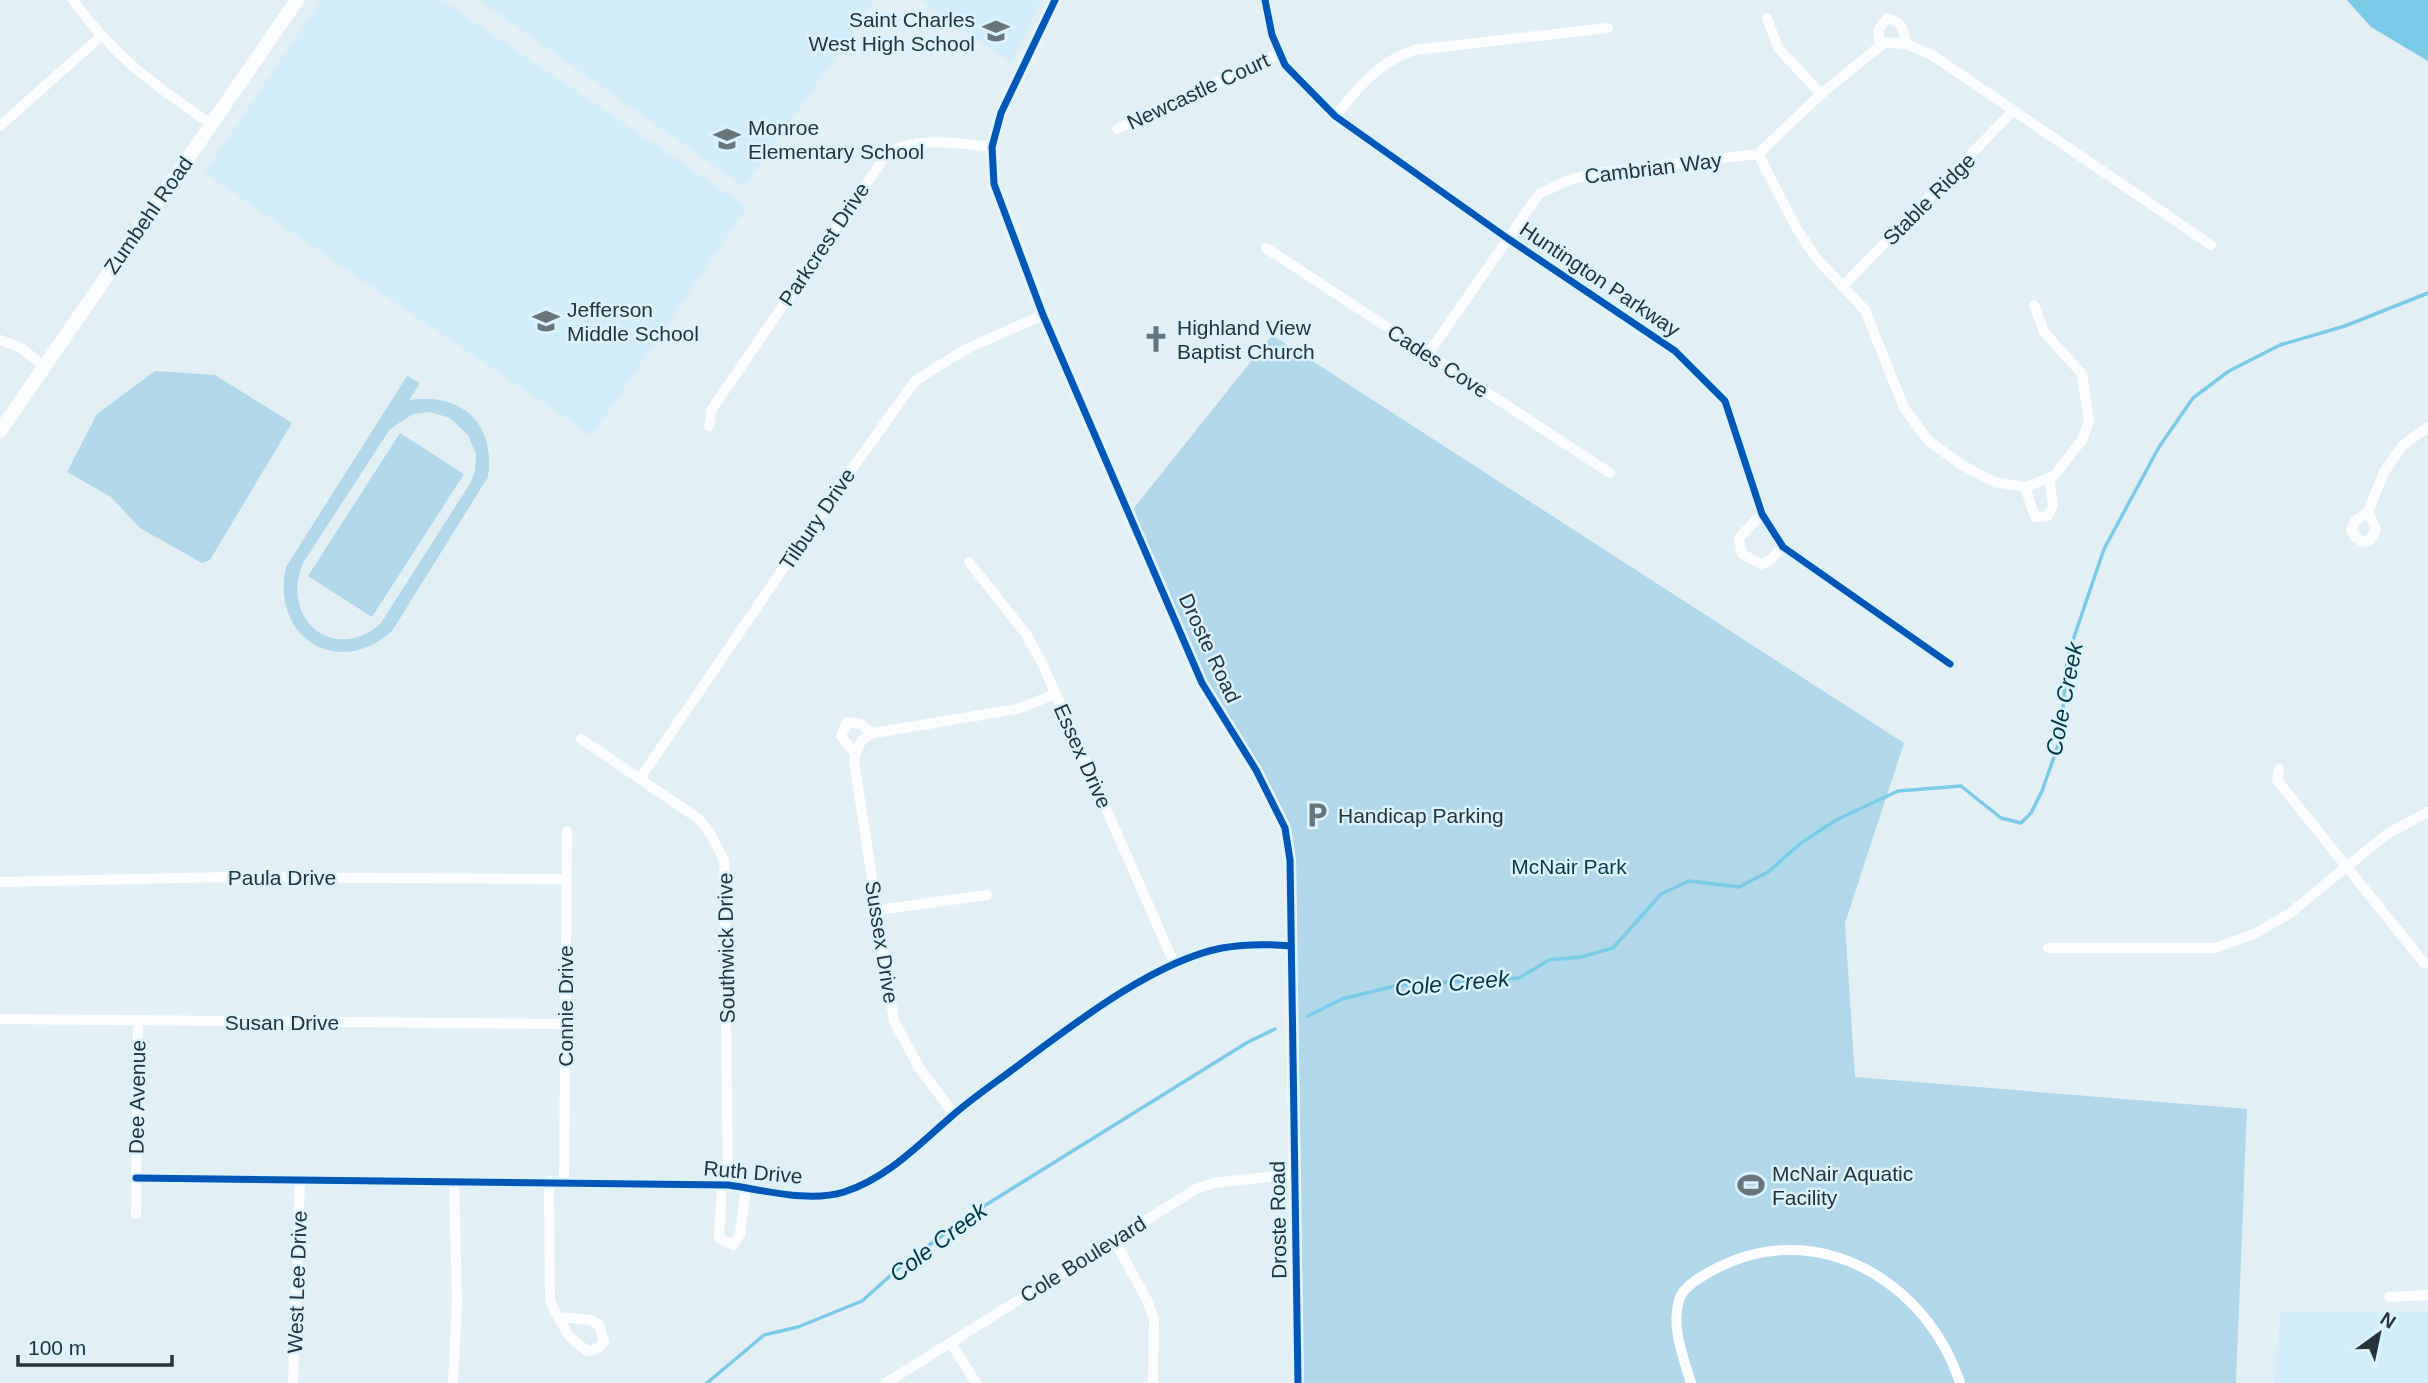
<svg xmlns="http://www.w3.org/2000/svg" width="2428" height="1383" viewBox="0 0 2428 1383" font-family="Arial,sans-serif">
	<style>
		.built { fill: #d2eefb }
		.green { fill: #b0d8ea; fill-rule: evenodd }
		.water { fill: #7acae8 }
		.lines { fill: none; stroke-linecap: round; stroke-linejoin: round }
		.stream { stroke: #7acae8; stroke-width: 3.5 }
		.minor { stroke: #fbfdfe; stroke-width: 10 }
		.tertiary { stroke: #fbfdfe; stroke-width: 12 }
		.secondary { stroke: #fbfdfe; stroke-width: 14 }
		.cycleway-casing { stroke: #daf3fe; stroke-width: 11 }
		.cycleway { stroke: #0057b8; stroke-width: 7 }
		.labels { text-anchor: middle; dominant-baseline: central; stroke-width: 5; stroke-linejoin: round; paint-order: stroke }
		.poi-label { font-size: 21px; fill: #273439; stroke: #daf3fe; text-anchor: start }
		.street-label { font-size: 21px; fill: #273439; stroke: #daf3fe }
		.park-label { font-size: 21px; fill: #07394a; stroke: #daf3fe }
		.water-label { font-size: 23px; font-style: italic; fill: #013444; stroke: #daf3fe }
	</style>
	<rect width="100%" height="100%" fill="#e2f0f6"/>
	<!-- built -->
	<g class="built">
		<polygon points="321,0 442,0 747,207 592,436 204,173"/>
		<polygon points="479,0 870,0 874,3 744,187"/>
		<polygon points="920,0 1041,0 1011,63"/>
		<polygon points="2428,1311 2428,1383 2274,1383 2280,1312"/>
	</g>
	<!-- green -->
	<g class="green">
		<polygon points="1272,335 1904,743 1845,923 1855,1077 2247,1109 2236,1383 1302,1383 1285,828 1202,683 1130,513"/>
		<polygon points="155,371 215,375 292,423 210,560 202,563 140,528 111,497 67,472 97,414"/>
		<path d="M407,376L420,383L409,400C461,392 496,423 488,477L392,631C338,680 270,637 286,567ZM430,412L450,418L468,435L476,454L475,471L471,482L381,623C337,664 279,622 303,563L390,429L413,414Z"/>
		<polygon points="400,433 464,474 372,617 308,576"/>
	</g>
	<!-- water -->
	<polygon class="water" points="2347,0 2428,0 2428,61 2371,27"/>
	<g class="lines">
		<!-- stream -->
		<g class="stream">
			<polyline points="1308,1016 1342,999 1399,985 1519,978 1549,960 1581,957 1613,948 1661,894 1689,881 1739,887 1768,872 1801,843 1836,820 1898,791 1961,786 2001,818 2021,823 2031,813 2042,791 2061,737 2066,669 2071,646 2104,549 2159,447 2193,398 2229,371 2280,345 2345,326 2428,293"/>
			<polyline points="707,1383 764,1335 798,1327 862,1301 899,1268 968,1216 1248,1042 1275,1029"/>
		</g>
		<!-- minor -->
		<g class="minor">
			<path d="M73,0C114,57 154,85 211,124"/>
			<polyline points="1265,0 1272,35 1285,65 1335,116 1507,238 1675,351 1725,401 1762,514 1783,547 1950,664"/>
			<polyline points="1767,18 1778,48 1821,94"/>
			<path d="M1880,43L1878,30L1887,18C1902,22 1904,29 1906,44"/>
			<path d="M1335,116C1360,86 1377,63 1414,50L1608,28"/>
			<polyline points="0,126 100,37"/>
			<polyline points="1117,129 1278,54"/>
			<polyline points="1758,154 1798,231 1817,259 1865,310 1904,408 1928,440 1960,464 1994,482 2025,487 2054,476 2082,440 2089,421 2082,374 2044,332 2034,305"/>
			<polyline points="1266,248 1610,473"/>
			<polyline points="1844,285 2012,112"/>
			<polyline points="0,340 21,348 44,366"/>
			<polyline points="1428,354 1539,194 1571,179 1598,173 1758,154 1821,94 1885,42 1906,44 1932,55 2211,245"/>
			<path d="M709,426L712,409L889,151C921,137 958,143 992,147"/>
			<polyline points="2025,487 2035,517 2048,516 2053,505 2049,478"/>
			<polyline points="2368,512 2376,530 2369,541 2363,542 2356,538 2351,530 2355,521 2368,512 2384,472 2403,445 2428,427"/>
			<polyline points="1762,514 1739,538 1742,554 1761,564 1769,561 1783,547"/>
			<polyline points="969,562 1026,634 1042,663 1174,963"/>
			<polyline points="581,739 699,819 711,835 724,860 728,1185"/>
			<polyline points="855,754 841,736 847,722 861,724 872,733"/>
			<polyline points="2279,769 2277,780 2424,963"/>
			<polyline points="641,777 834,494 915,381 964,350 1043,315"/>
			<polyline points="0,882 227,877 565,879"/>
			<polyline points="878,910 987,895"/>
			<polyline points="2048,948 2215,948 2254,934 2289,914 2387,834 2428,812"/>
			<polyline points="0,1019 565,1024"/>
			<path d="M954,1114L920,1069L894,1021L854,761C857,747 860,738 874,733L1017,709L1056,694"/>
			<path d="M136,1178L728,1185C764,1190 809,1203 844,1192C888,1178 919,1144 952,1116C972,1098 995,1083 1016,1067C1071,1026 1154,961 1222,948C1245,944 1268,944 1291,946"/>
			<polyline points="549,1181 550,1301 558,1317 591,1320 599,1325 604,1342 597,1349 587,1351 569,1336 558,1317"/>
			<polyline points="564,1181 567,831"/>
			<polyline points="722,1185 719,1238 733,1245 740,1234 746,1187"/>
			<polyline points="136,1214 138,1022"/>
			<polyline points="1114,1240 1147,1300 1154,1320 1153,1383"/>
			<polyline points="2389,1297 2428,1295"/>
			<polyline points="951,1343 976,1383"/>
			<polyline points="293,1383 300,1181"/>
			<polyline points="453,1383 457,1302 454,1181"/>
			<polyline points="886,1383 1196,1189 1214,1183 1294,1174"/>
			<path d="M1691,1383C1683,1356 1671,1327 1679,1300C1683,1285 1707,1273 1719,1267C1819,1217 1928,1283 1960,1383"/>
		</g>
		<!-- tertiary -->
		<polyline class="tertiary" points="1055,0 1001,113 992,147 994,184 1043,315 1202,683 1256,770 1285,828 1290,860 1298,1383"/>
		<!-- secondary -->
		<polyline class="secondary" points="0,431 297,0"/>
		<defs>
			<g id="cycleway">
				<polyline points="1055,0 1001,113 992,147 994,184 1043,315 1202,683 1256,770 1285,828 1290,860 1298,1383"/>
				<polyline points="1265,0 1272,35 1285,65 1335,116 1507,238 1675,351 1725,401 1762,514 1783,547 1950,664"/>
				<path d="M136,1178L728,1185C764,1190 809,1203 844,1192C888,1178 919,1144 952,1116C972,1098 995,1083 1016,1067C1071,1026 1154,961 1222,948C1245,944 1268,944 1291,946"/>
			</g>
		</defs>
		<!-- cycleway casing -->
		<use href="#cycleway" class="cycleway-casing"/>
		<!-- cycleway -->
		<use href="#cycleway" class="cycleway"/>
	</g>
	<!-- icons -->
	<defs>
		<symbol id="school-bare" viewBox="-9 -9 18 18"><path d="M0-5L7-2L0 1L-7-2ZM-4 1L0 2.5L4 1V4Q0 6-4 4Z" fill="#68767b" stroke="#daf3fe" stroke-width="2.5" paint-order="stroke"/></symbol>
		<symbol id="church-bare" viewBox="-9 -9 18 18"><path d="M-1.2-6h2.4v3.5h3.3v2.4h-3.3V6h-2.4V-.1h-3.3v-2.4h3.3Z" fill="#68767b" stroke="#daf3fe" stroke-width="2.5" paint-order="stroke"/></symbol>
		<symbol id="parking-bare" viewBox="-9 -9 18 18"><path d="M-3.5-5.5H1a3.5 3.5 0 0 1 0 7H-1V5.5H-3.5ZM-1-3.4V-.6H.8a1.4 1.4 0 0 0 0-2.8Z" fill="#68767b" stroke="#daf3fe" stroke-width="2.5" paint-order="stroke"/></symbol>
		<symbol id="stadium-bare" viewBox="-9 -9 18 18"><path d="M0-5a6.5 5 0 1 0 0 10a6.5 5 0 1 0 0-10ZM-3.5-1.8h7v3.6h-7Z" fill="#68767b" stroke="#daf3fe" stroke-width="2.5" paint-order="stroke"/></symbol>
	</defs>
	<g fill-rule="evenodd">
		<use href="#school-bare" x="977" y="12" width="38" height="38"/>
		<use href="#school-bare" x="708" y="120" width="38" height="38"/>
		<use href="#school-bare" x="527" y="302" width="38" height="38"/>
		<use href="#church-bare" x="1137" y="320" width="38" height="38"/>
		<use href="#parking-bare" x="1298" y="796" width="38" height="38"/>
		<use href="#stadium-bare" x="1732" y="1166" width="38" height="38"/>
	</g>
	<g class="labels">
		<!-- poi labels -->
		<g class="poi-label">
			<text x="975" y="19" text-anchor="end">Saint Charles<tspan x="975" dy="24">West High School</tspan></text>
			<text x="748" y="127">Monroe<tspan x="748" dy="24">Elementary School</tspan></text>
			<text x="567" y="309">Jefferson<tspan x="567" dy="24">Middle School</tspan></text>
			<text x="1177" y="327">Highland View<tspan x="1177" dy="24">Baptist Church</tspan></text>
			<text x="1338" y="815">Handicap Parking</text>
			<text x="1772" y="1173">McNair Aquatic<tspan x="1772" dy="24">Facility</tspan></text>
		</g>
		<!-- street labels -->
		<g class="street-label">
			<text transform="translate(1198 91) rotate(-25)">Newcastle Court</text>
			<text transform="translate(1653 168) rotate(-7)">Cambrian Way</text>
			<text transform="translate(1929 199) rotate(-45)">Stable Ridge</text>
			<text transform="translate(148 215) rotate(-55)">Zumbehl Road</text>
			<text transform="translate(824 244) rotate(-56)">Parkcrest Drive</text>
			<text transform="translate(1600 279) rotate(34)">Huntington Parkway</text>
			<text transform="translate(1438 361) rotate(33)">Cades Cove</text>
			<text transform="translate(817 519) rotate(-56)">Tilbury Drive</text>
			<text transform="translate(1210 648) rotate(65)">Droste Road</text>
			<text transform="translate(1083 756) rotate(66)">Essex Drive</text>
			<text x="282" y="877">Paula Drive</text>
			<text transform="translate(882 942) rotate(81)">Sussex Drive</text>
			<text transform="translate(726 948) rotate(-91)">Southwick Drive</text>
			<text transform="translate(565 1006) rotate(-90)">Connie Drive</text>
			<text x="282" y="1022">Susan Drive</text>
			<text transform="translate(137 1097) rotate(-89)">Dee Avenue</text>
			<text transform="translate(753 1172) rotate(5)">Ruth Drive</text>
			<text transform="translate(1278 1220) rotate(-91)">Droste Road</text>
			<text transform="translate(1083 1259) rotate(-32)">Cole Boulevard</text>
			<text transform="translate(297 1282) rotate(-88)">West Lee Drive</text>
		</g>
		<!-- park labels -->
		<g class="park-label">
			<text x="1569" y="866">McNair Park</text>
		</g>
		<!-- water labels -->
		<g class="water-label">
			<text transform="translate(2064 699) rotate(-79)">Cole Creek</text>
			<text transform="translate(1452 983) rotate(-5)">Cole Creek</text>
			<text transform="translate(938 1242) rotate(-37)">Cole Creek</text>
		</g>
	</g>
	<!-- north arrow -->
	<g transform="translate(2379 1334) rotate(33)" stroke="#daf3fe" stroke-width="5" paint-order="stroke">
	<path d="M0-5L12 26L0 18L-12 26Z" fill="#273439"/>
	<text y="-10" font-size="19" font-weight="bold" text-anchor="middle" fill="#273439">N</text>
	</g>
	<!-- scale -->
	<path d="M18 1355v10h154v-10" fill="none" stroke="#273439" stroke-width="3.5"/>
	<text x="28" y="1355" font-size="21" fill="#273439" stroke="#daf3fe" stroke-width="5" paint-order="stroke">100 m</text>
</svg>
